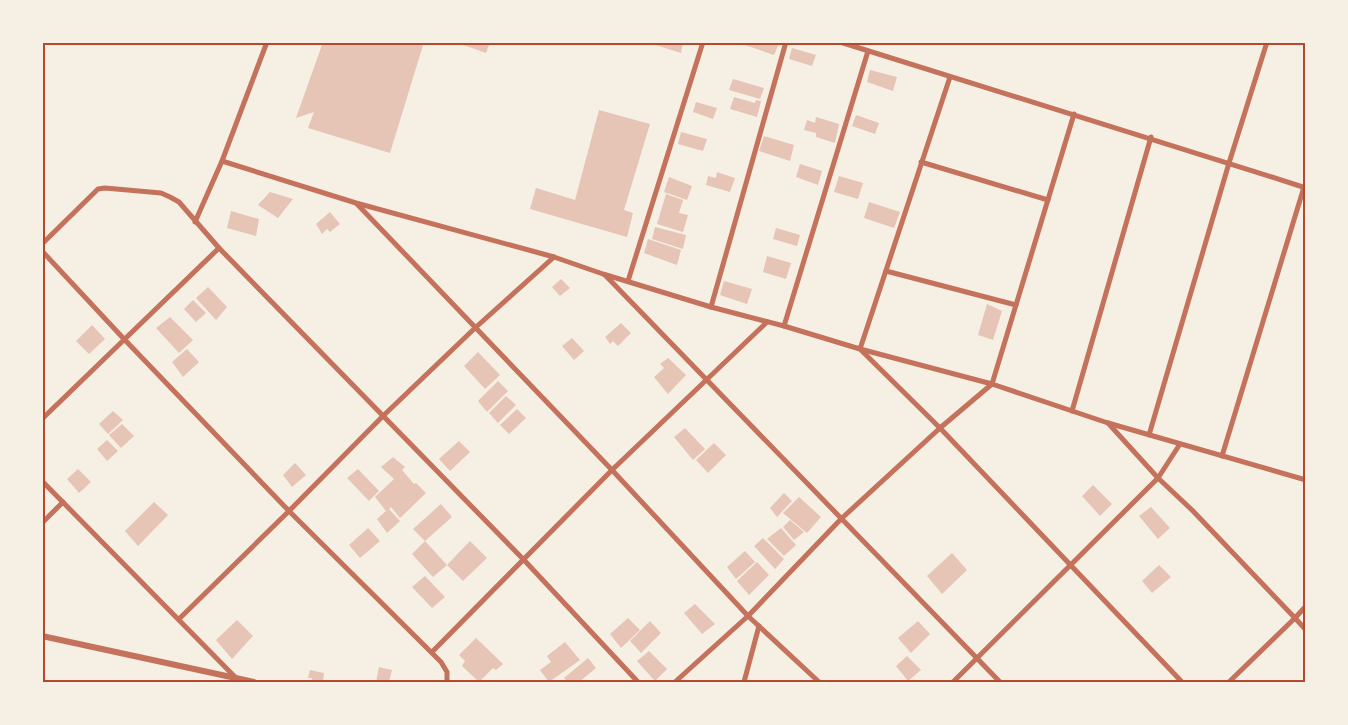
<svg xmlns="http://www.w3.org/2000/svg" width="1348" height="725" viewBox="0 0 1348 725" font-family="Karla,sans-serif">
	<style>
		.building { fill: #e6c5b7 }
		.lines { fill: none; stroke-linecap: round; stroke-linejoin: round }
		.minor { stroke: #c5725c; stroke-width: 5 }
		.tertiary { stroke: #c5725c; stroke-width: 6 }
		.neatline { fill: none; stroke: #b5482f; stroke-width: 2 }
	</style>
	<rect width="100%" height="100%" fill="#f6efe4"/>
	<!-- building -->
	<g class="building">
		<polygon points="323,42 424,42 390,153 308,128 314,112 296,118"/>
		<polygon points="455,42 490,42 486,53"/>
		<polygon points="646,42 683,42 681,53"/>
		<polygon points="743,42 777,42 779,43 774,55 742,44"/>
		<polygon points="792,48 816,55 812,66 789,59"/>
		<polygon points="870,70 897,77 893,91 867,82"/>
		<polygon points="733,79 764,88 760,99 729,90"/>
		<polygon points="734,97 755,103 756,100 761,101 757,117 730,109"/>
		<polygon points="696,102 717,108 713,119 693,112"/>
		<polygon points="599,110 650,124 624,210 633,213 627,237 530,209 536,188 575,200"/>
		<polygon points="856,115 879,123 875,134 852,126"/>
		<polygon points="816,117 839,124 835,143 816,137 816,133 804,130 807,120 815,123"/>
		<polygon points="681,132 707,139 703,151 678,144"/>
		<polygon points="764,136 794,145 790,161 759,151"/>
		<polygon points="800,164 822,171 818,185 796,177"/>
		<polygon points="717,172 735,178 730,192 706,185 708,176 716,178"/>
		<polygon points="839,176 863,183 858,199 834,192"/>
		<polygon points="669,177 692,186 687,200 664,192"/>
		<polygon points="270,192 293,199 278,218 258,205"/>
		<polygon points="666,194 683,200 679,213 688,215 683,232 657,224"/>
		<polygon points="869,202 900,212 894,228 864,218"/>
		<polygon points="231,211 259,219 256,236 227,228"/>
		<polygon points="330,212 340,224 330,232 327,229 322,234 316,224"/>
		<polygon points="655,227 686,235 683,249 652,239"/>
		<polygon points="776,228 800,235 797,246 773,239"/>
		<polygon points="648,239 681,250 677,265 644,253"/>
		<polygon points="767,256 791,263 786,279 763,272"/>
		<polygon points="561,279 570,288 560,296 552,287"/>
		<polygon points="724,281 752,289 747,304 720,295"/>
		<polygon points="208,287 227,307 216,320 196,298"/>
		<polygon points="193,300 206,313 196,322 184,309"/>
		<polygon points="987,304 1002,311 993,340 978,335"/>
		<polygon points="170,317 193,340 179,353 156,328"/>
		<polygon points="621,323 631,333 618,346 613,341 610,344 605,337"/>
		<polygon points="92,325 105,339 89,354 76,341"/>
		<polygon points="572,338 584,351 574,360 562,346"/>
		<polygon points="187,349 199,362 183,377 172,362"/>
		<polygon points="478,352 500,375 485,389 464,366"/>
		<polygon points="668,358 686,375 668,394 654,377 664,368 660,364"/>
		<polygon points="498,381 508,391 487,412 478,401"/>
		<polygon points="506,396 516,405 498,423 489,413"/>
		<polygon points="517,409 526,418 509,434 500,425"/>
		<polygon points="113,411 123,420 108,434 99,424"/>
		<polygon points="122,424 134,436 121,448 109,435"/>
		<polygon points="685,428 705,449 693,460 674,437"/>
		<polygon points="107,440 118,451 107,461 97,449"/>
		<polygon points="459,441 470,452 450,471 439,459"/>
		<polygon points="714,443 726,455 708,473 696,460"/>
		<polygon points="393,457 405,467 402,470 414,484 416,483 426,493 400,518 391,507 389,509 400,521 387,533 377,519 386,511 375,497 394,479 381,467"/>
		<polygon points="295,463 306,475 292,487 283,475"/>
		<polygon points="78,469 91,482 79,493 67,479"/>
		<polygon points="358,469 379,491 369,501 347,478"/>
		<polygon points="1093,485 1112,504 1100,516 1082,496"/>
		<polygon points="784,493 792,501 777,517 770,508"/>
		<polygon points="799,497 821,517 807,533 783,513"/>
		<polygon points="154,502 168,515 138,546 125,531"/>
		<polygon points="441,504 452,517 425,541 447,565 433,577 412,554 425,541 413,529"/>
		<polygon points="1151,507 1170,528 1158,539 1139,516"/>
		<polygon points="790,520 804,532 794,540 783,527"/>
		<polygon points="368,528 380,541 360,558 349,545"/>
		<polygon points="781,528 796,545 784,556 767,539"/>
		<polygon points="763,538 784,559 775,569 754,546"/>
		<polygon points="470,541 487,558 463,581 447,565"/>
		<polygon points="745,551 755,562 736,579 727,567"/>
		<polygon points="952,553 967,570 942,594 927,576"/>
		<polygon points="757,562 769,575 749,595 737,581"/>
		<polygon points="1159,565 1171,577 1152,593 1142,581"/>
		<polygon points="425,576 445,597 432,608 412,587"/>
		<polygon points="695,604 715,624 702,634 684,613"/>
		<polygon points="628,618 640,630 621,648 610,634"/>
		<polygon points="237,620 253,636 232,659 216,640"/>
		<polygon points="650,621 661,633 641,653 630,641"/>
		<polygon points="918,621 930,634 911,653 898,638"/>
		<polygon points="476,638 503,664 496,670 493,668 479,682 462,666 465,661 459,655"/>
		<polygon points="565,642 580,660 549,682 540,670 551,662 547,656"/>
		<polygon points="649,651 667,669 655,681 637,661"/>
		<polygon points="907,656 921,670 908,681 896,666"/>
		<polygon points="588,658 596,668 579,682 568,682 564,678"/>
		<polygon points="379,667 392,670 389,682 376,682"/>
		<polygon points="310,670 324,673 323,682 311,682 312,678 308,678"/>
	</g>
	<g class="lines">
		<!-- minor -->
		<g class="minor">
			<path d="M840,42C995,91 1151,138 1306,188"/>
			<polyline points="950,77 860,349 940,428 1182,682"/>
			<polyline points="222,161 356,203 554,257 603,274 711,307 784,326 860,349 992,384 1108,423 1306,480"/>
			<polyline points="921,162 1048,200"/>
			<polyline points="357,204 612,470 748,616 819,682"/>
			<polyline points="195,222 222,161 267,42"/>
			<polyline points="42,244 98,189 105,188 161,193 170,197 179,202 219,248 524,560 638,682"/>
			<polyline points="42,251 124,339 289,511 441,662 447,672 447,682"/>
			<polyline points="886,271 1016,305"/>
			<polyline points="605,275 1000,682"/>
			<polyline points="628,281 703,42"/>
			<polyline points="711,307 786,42"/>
			<polyline points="784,326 868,51"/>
			<polyline points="1072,411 1151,137"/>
			<polyline points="42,419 219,248"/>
			<polyline points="1108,423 1158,478 1192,510 1295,618 1306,606"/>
			<polyline points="1149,435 1229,163 1267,42"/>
			<polyline points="1222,456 1304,187"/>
			<polyline points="42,481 236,678"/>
			<polyline points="42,523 63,502"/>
			<polyline points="179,619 289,511 383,416 475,328 554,257"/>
			<polyline points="432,652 612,470 767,322"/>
			<polyline points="675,682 748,616 841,519 940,428 992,384 1074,114"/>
			<polyline points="744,682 759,626"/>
			<polyline points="953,682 1158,478 1180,444"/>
			<polyline points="1229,682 1295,618 1306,630"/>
		</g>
		<!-- tertiary -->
		<polyline class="tertiary" points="42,636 254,682"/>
	</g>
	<!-- border -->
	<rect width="1348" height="725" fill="none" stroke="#f6efe4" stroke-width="88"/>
	<rect x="44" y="44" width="1260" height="637" class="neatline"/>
</svg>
